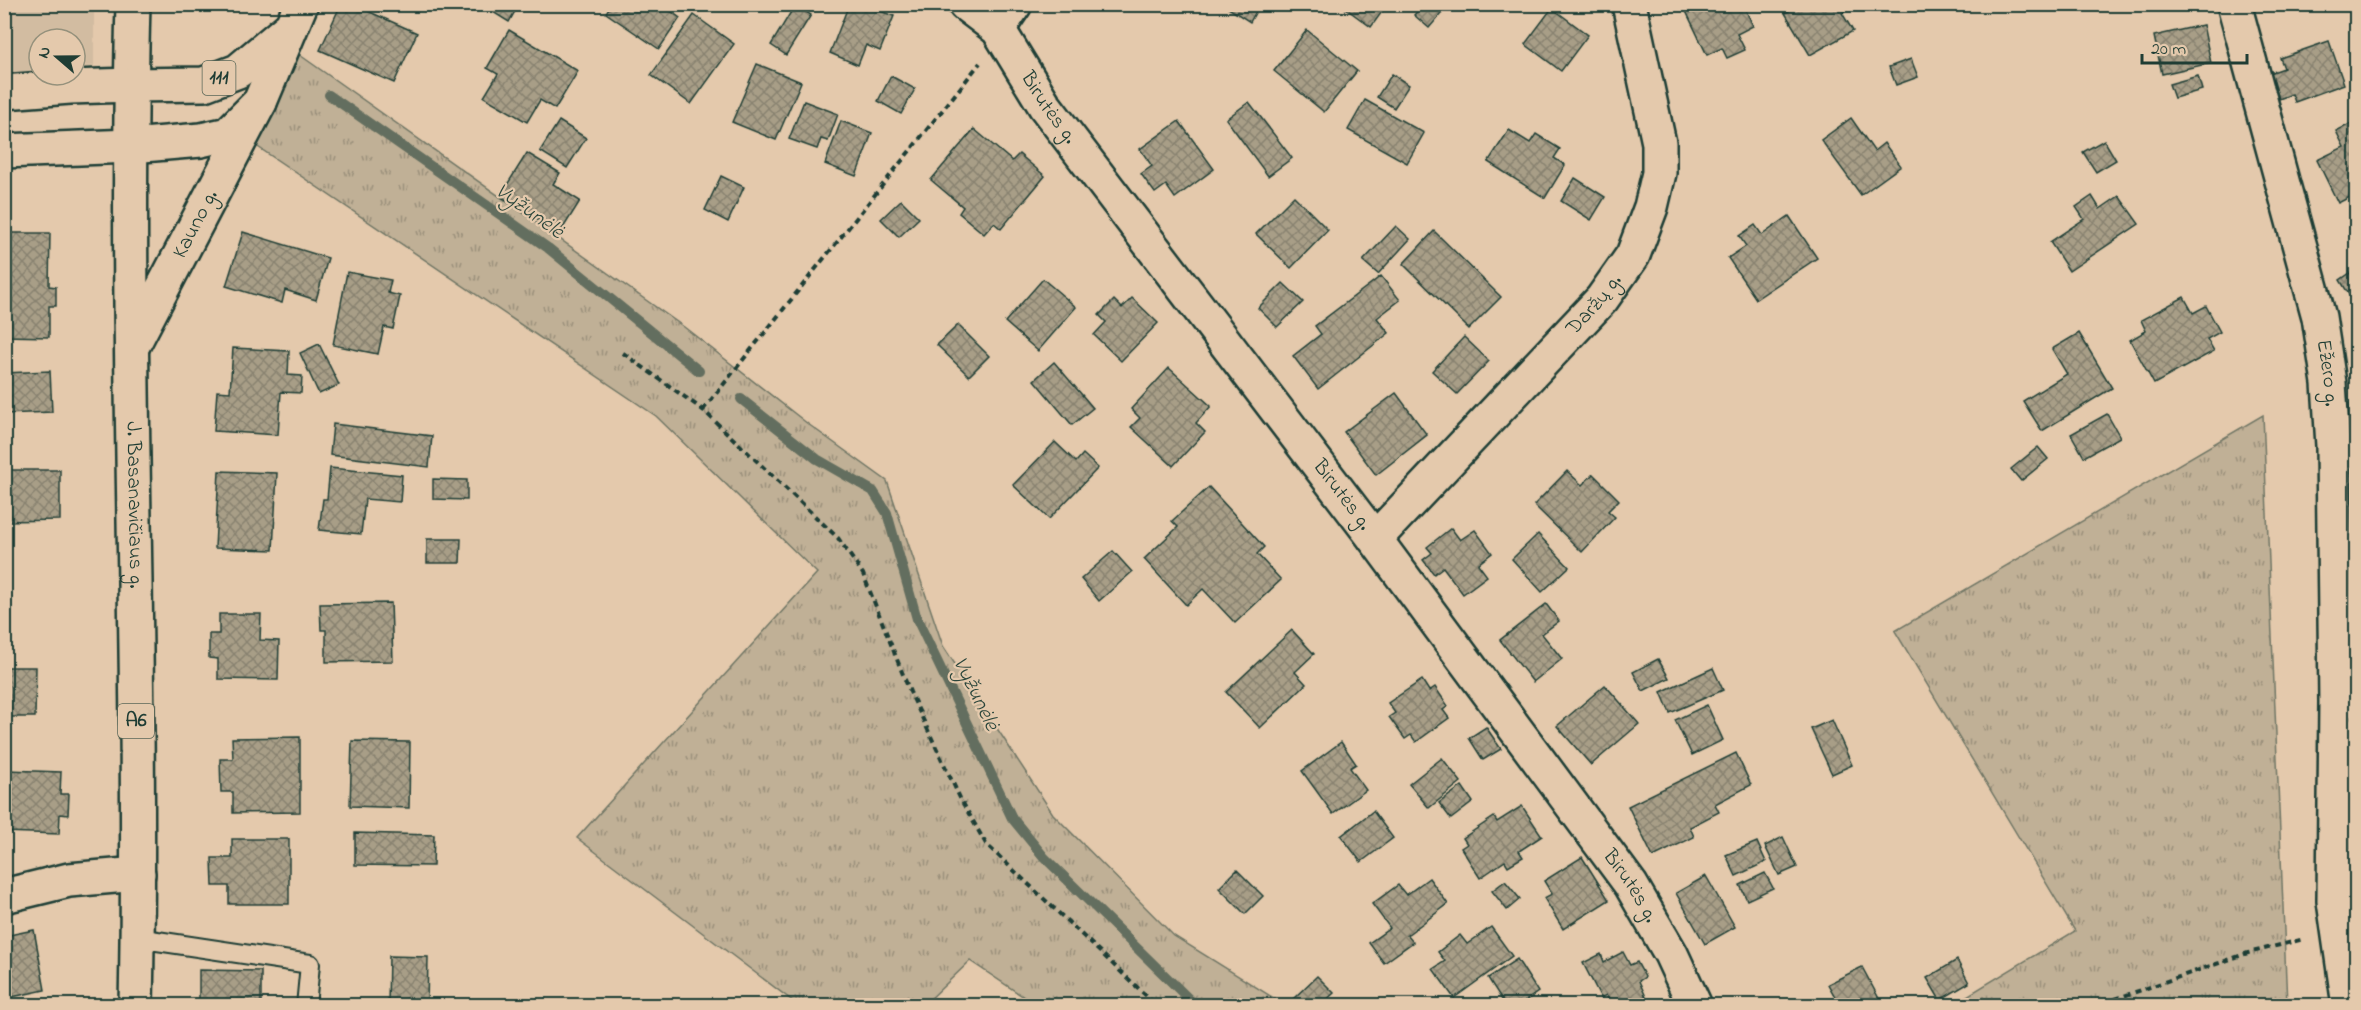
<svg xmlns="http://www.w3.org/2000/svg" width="2361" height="1010" viewBox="0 0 2361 1010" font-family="'Indie Flower',sans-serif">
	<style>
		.built { fill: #d2bca1 }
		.grass { fill: url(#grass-tufts); stroke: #707665; stroke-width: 1.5 }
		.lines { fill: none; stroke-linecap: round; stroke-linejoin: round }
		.stream { stroke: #636e5e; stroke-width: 10 }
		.building { fill: url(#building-cross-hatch); stroke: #1f3d34; stroke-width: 1.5 }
		.lane-casing { stroke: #1f3d34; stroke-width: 22 }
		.street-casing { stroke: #1f3d34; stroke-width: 38 }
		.primary-casing { stroke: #1f3d34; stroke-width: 38 }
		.path { stroke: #1f3d34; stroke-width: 4; stroke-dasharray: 6 4.5; stroke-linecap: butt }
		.lane { stroke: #e4c9ac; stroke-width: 18 }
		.street { stroke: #e4c9ac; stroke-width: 33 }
		.primary { stroke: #e4c9ac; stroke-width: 33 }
		.labels { text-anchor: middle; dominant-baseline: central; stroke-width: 4.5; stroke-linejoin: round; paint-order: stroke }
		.shield { fill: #e4c9ac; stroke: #5a6758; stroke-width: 1.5 }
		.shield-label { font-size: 20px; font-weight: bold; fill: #1f3d34 }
		.street-label { font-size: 21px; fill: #1f3d34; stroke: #e4c9ac }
		.water-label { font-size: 22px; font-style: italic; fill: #2a453b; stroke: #e4c9ac }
	</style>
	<defs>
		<pattern id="grass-tufts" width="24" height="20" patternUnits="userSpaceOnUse" patternTransform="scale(1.5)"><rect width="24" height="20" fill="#c0b096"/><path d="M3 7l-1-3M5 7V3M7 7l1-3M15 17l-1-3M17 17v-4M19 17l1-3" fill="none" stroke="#9b907b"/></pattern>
		<pattern id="building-cross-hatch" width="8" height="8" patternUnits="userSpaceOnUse" patternTransform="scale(1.5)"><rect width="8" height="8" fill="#a89e87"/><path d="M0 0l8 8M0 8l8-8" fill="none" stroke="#88826f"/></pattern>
	</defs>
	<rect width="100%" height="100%" fill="#e4c9ac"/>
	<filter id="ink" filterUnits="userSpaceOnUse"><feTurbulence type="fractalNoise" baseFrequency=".0167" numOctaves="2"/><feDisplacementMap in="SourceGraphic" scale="12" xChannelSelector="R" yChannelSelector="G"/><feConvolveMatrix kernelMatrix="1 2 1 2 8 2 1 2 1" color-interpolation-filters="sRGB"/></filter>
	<g filter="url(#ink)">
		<!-- built -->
		<polygon class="built" points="5,4 94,5 94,66 75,67 75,39 39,39 39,70 5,73"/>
		<!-- grass -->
		<g class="grass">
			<polygon points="297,53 684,327 808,424 887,481 943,646 1053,814 1174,936 1285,1005 1036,1005 970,961 924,1005 798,1005 577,838 817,573 656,416 255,145"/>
			<polygon points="2263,415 2287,1005 1952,1005 2075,931 1895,631"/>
		</g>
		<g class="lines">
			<!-- stream -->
			<g class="stream">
				<polyline points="329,95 548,248 699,371"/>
				<polyline points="741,399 817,459 873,491 887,513 917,619 1012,818 1044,857 1196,1006"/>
			</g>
		</g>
		<!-- building -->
		<g class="building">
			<polygon points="341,4 352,4 417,33 394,83 320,50"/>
			<polygon points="480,4 516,4 518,6 509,22"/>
			<polygon points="611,4 661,4 680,18 659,49 606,13"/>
			<polygon points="849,4 883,4 880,11 894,16 880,51 866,45 858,65 830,53"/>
			<polygon points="1222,4 1260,4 1250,22"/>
			<polygon points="1377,4 1384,9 1371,27 1341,5"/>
			<polygon points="1424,4 1442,4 1446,8 1429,28 1414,15"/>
			<polygon points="1695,4 1743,4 1753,26 1737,34 1745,50 1727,58 1722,48 1707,55 1685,9"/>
			<polygon points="1800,4 1858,4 1842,13 1853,31 1810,55 1785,13"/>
			<polygon points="795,5 811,15 786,55 771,45"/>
			<polygon points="1552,8 1588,35 1561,71 1525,44"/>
			<polygon points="694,15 734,44 691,104 651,75"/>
			<polygon points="2203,25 2211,63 2162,74 2154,36"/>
			<polygon points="509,30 578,71 555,109 540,100 527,122 484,97 498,74 487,68"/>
			<polygon points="1307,30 1357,71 1324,112 1274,71"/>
			<polygon points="2329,41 2344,84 2295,102 2292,94 2279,99 2270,73 2284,68 2280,58"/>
			<polygon points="1911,59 1918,77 1896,85 1889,67"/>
			<polygon points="757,64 801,82 776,140 732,122"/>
			<polygon points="1392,74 1409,85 1394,108 1377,97"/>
			<polygon points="891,76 915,89 901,114 878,101"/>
			<polygon points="2198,76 2202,90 2174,98 2169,84"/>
			<polygon points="1365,100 1424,133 1407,163 1348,130"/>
			<polygon points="804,101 838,114 828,141 821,139 817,149 789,139"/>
			<polygon points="1249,102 1292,158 1268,176 1226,119"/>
			<polygon points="1851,118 1874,151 1884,143 1901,166 1861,195 1821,140"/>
			<polygon points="559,121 586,138 567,168 540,151"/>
			<polygon points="841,121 872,133 856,176 825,164"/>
			<polygon points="1179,121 1214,169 1175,198 1166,185 1155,193 1141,174 1152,166 1140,149"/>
			<polygon points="2356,121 2356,194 2338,203 2317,160 2344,147 2336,131"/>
			<polygon points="974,129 1012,161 1019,154 1045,176 1001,229 994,223 984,234 959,213 963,207 931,180"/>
			<polygon points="1509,130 1530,143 1536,134 1560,149 1554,158 1565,165 1545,198 1488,162"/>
			<polygon points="2104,140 2116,160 2096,172 2083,152"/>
			<polygon points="527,153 560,173 553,184 580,201 560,233 500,196"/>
			<polygon points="721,176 744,187 728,222 705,210"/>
			<polygon points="1575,178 1605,197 1591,220 1561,201"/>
			<polygon points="1294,196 1328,230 1291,268 1256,234"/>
			<polygon points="2092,196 2100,209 2119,196 2139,224 2069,271 2050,242 2084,219 2076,207"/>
			<polygon points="901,200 919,218 899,237 881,219"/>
			<polygon points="1789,216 1817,258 1756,299 1728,258 1746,246 1739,236 1755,225 1762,235"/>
			<polygon points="1396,226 1410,239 1378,274 1363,261"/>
			<polygon points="1434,231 1501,297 1469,329 1403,264"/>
			<polygon points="243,232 328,258 316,300 285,290 282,303 226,286"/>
			<polygon points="4,233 50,233 49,286 56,287 56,306 49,306 49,337 4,336"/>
			<polygon points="2356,269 2356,306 2340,280"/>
			<polygon points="347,272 391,280 388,293 400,296 393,329 384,327 378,354 333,345"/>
			<polygon points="1381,276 1400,300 1377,318 1389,333 1318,389 1293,356 1321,334 1315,326"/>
			<polygon points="1043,279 1076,307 1038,351 1005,322"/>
			<polygon points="1283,283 1303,302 1277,327 1258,308"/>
			<polygon points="2184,297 2193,313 2206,306 2220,332 2207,339 2214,351 2154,384 2130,340 2146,331 2141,320"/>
			<polygon points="1132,298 1158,323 1121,361 1094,335 1106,322 1099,315 1114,300 1122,308"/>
			<polygon points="958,325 989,356 969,376 937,345"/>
			<polygon points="2079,333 2112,388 2042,431 2023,401 2067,374 2052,349"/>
			<polygon points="1464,337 1489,361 1457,394 1432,371"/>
			<polygon points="319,344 339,385 319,394 300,353"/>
			<polygon points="233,348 289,351 288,375 302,376 301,393 281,392 278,435 214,431 217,391 230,392"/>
			<polygon points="1054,362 1093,408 1072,425 1034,380"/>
			<polygon points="1169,368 1211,406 1196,423 1205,432 1173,466 1131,427 1140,418 1131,409"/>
			<polygon points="50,371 52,412 4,414 4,373"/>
			<polygon points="1396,393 1427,435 1376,475 1344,432"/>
			<polygon points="2107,414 2120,437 2084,457 2071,434"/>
			<polygon points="333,424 432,436 429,467 330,455"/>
			<polygon points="1055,442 1076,462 1083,454 1098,468 1049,519 1013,485"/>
			<polygon points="2038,447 2048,459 2021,481 2011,469"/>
			<polygon points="330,468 402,475 400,502 365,499 361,534 319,530 323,499 327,499"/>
			<polygon points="10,470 60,470 60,520 4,521 4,482 10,482"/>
			<polygon points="219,471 277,473 273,550 215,548"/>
			<polygon points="1567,471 1582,485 1593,474 1619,500 1608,511 1615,517 1582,552 1534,505"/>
			<polygon points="433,479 467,480 467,500 433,499"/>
			<polygon points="1209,487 1264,547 1257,554 1281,580 1235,623 1203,589 1186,605 1144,559 1178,527 1172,521"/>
			<polygon points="1451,528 1460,540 1475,530 1492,553 1478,564 1487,576 1463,594 1443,567 1434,574 1423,560 1432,553 1427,547"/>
			<polygon points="1538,534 1569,567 1542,592 1512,559"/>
			<polygon points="427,539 461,539 460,563 427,563"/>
			<polygon points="1113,551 1132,572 1099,601 1081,579"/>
			<polygon points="391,603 393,661 326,662 326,630 321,630 320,604"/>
			<polygon points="1546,604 1559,621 1542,634 1562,659 1533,682 1500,640"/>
			<polygon points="219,614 261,614 260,640 279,641 278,680 218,679 218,659 209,658 209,634 219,634"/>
			<polygon points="1292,630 1314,654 1295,672 1306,684 1260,728 1226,692"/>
			<polygon points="1658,659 1669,678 1643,691 1633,672"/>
			<polygon points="4,667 36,667 35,717 4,717"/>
			<polygon points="1713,668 1723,690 1670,713 1661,692"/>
			<polygon points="1422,680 1429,691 1435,687 1448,706 1443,710 1449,718 1416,742 1411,735 1405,739 1389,717 1395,713 1388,703"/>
			<polygon points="1605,685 1639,724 1591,765 1557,726"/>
			<polygon points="1707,705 1723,740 1692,755 1675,720"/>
			<polygon points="1832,720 1852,765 1832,774 1811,729"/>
			<polygon points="1486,727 1501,749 1483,760 1469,738"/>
			<polygon points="300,737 300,812 233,813 233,792 221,792 220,759 233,759 232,738"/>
			<polygon points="352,741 410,742 409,808 350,806"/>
			<polygon points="1341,742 1356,764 1350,768 1366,790 1333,814 1302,771"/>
			<polygon points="1736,753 1751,785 1715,804 1719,812 1690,827 1694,837 1653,857 1628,806"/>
			<polygon points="1442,758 1461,782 1429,808 1409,784"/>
			<polygon points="7,770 61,772 60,794 69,794 68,815 60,814 59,834 4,832 4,795 6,795"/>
			<polygon points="1462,786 1473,802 1451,819 1439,803"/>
			<polygon points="1522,806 1542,836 1519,851 1523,857 1508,866 1505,861 1480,878 1461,848 1467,844 1463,838 1494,817 1497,822"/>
			<polygon points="1373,811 1393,838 1361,862 1341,836"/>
			<polygon points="355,833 434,835 433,866 355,865"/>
			<polygon points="1783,837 1797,867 1779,875 1765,846"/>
			<polygon points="232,839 289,839 289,904 229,904 229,886 213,886 212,858 232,858"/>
			<polygon points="1757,842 1766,862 1736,876 1726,855"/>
			<polygon points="1582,857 1609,900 1563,929 1544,898 1552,894 1544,881"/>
			<polygon points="1237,870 1263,896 1245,914 1219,888"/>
			<polygon points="1765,873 1773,888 1747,900 1740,885"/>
			<polygon points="1706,876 1735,927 1705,944 1676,893"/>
			<polygon points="1429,878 1448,904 1407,935 1413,942 1384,963 1369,943 1390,928 1372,904 1398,885 1406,895"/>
			<polygon points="1505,881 1520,899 1507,910 1492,891"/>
			<polygon points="1491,927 1512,956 1454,998 1433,969 1445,961 1438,952 1460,935 1467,944"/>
			<polygon points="34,930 45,990 7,998 4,985 4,936"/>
			<polygon points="1623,952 1630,965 1637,962 1645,977 1639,981 1646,997 1630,1006 1612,1006 1606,995 1601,998 1583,963 1601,954 1604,962"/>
			<polygon points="389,956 428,957 427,1006 388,1006"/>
			<polygon points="1517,959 1538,992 1518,1006 1506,1006 1488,978"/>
			<polygon points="1957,960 1969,983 1940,1000 1927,978"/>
			<polygon points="1862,967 1883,1006 1840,1006 1828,984"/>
			<polygon points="199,970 261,971 261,1006 199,1006"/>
			<polygon points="1317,976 1334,993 1320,1006 1299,1006 1293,999"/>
		</g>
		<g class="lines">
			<defs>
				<polyline id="lane" points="137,938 310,964 306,1006"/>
				<g id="street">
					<path id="s1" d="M965,4L998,29L1045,106L1375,539L1631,885L1671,954L1695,1006"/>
					<path id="s2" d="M2234,4L2319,317L2329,383L2333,446L2336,702L2334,901L2349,1006"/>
					<polyline points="998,29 1015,4"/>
					<polyline points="4,92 70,87 131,85"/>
					<polyline points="4,151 131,146"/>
					<path id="s3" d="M1375,539L1602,299L1633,255L1651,207L1659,173V143L1629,4"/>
					<polyline points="4,896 69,880 138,874"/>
				</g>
				<g id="primary">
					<path id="s4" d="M133,4C124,338 143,672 136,1006"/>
					<polyline points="131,85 204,84 238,71 287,30"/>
					<polyline points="131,146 201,140 228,134 260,102 301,4"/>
					<path id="s5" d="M134,343L260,102"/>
				</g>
			</defs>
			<!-- lane casing -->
			<use href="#lane" class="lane-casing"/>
			<!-- street casing -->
			<use href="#street" class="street-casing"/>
			<!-- primary casing -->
			<use href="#primary" class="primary-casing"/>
			<!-- path -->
			<g class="path">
				<polyline points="623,353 703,410 838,538 863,574 910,692 960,798 986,844 1157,1006"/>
				<polyline points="703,410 980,63"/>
				<polyline points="2095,1006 2248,953 2304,939"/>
			</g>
			<!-- lane -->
			<use href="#lane" class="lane"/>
			<!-- street -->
			<use href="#street" class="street"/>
			<!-- primary -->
			<use href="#primary" class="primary"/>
		</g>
	</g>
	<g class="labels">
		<!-- shield labels -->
		<g class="shield">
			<rect x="202.5" y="61" width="33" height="34" rx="4.5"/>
			<rect x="118" y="704" width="36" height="34" rx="4.5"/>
		</g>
		<g class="shield-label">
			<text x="219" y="78">111</text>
			<text x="136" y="721">A6</text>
		</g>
		<!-- street labels -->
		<g class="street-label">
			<text stroke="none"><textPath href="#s1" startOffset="135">Birutės g.</textPath></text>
			<text stroke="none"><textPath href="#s5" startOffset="134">Kauno g.</textPath></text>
			<text stroke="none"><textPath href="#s3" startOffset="321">Daržų g.</textPath></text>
			<text stroke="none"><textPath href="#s2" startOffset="381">Ežero g.</textPath></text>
			<text stroke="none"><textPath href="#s1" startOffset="621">Birutės g.</textPath></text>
			<text stroke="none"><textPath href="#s4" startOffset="501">J. Basanavičiaus g.</textPath></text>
			<text stroke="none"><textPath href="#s1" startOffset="1107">Birutės g.</textPath></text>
		</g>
		<!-- water labels -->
		<g class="water-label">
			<text transform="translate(529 212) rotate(36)">Vyžunėlė</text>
			<text transform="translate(975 694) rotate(64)">Vyžunėlė</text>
		</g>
	</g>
	<!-- margin -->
	<rect width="2361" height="1010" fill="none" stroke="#e4c9ac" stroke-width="24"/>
	<rect x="12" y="12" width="2337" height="986" fill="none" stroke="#1f3d34" stroke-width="2" filter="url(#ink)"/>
	<!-- north arrow -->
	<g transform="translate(57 57) rotate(290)"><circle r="28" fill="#e4c9ac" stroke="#95917c" stroke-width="1.5"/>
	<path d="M0-4.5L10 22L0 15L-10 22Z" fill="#1f3d34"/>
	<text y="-9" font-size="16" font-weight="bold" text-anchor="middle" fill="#1f3d34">N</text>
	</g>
	<!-- scale -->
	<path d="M2142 54v9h105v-9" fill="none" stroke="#1f3d34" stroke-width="3"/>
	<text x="2151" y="54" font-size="18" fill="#1f3d34" stroke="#e4c9ac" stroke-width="4.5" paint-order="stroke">20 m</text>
</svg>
